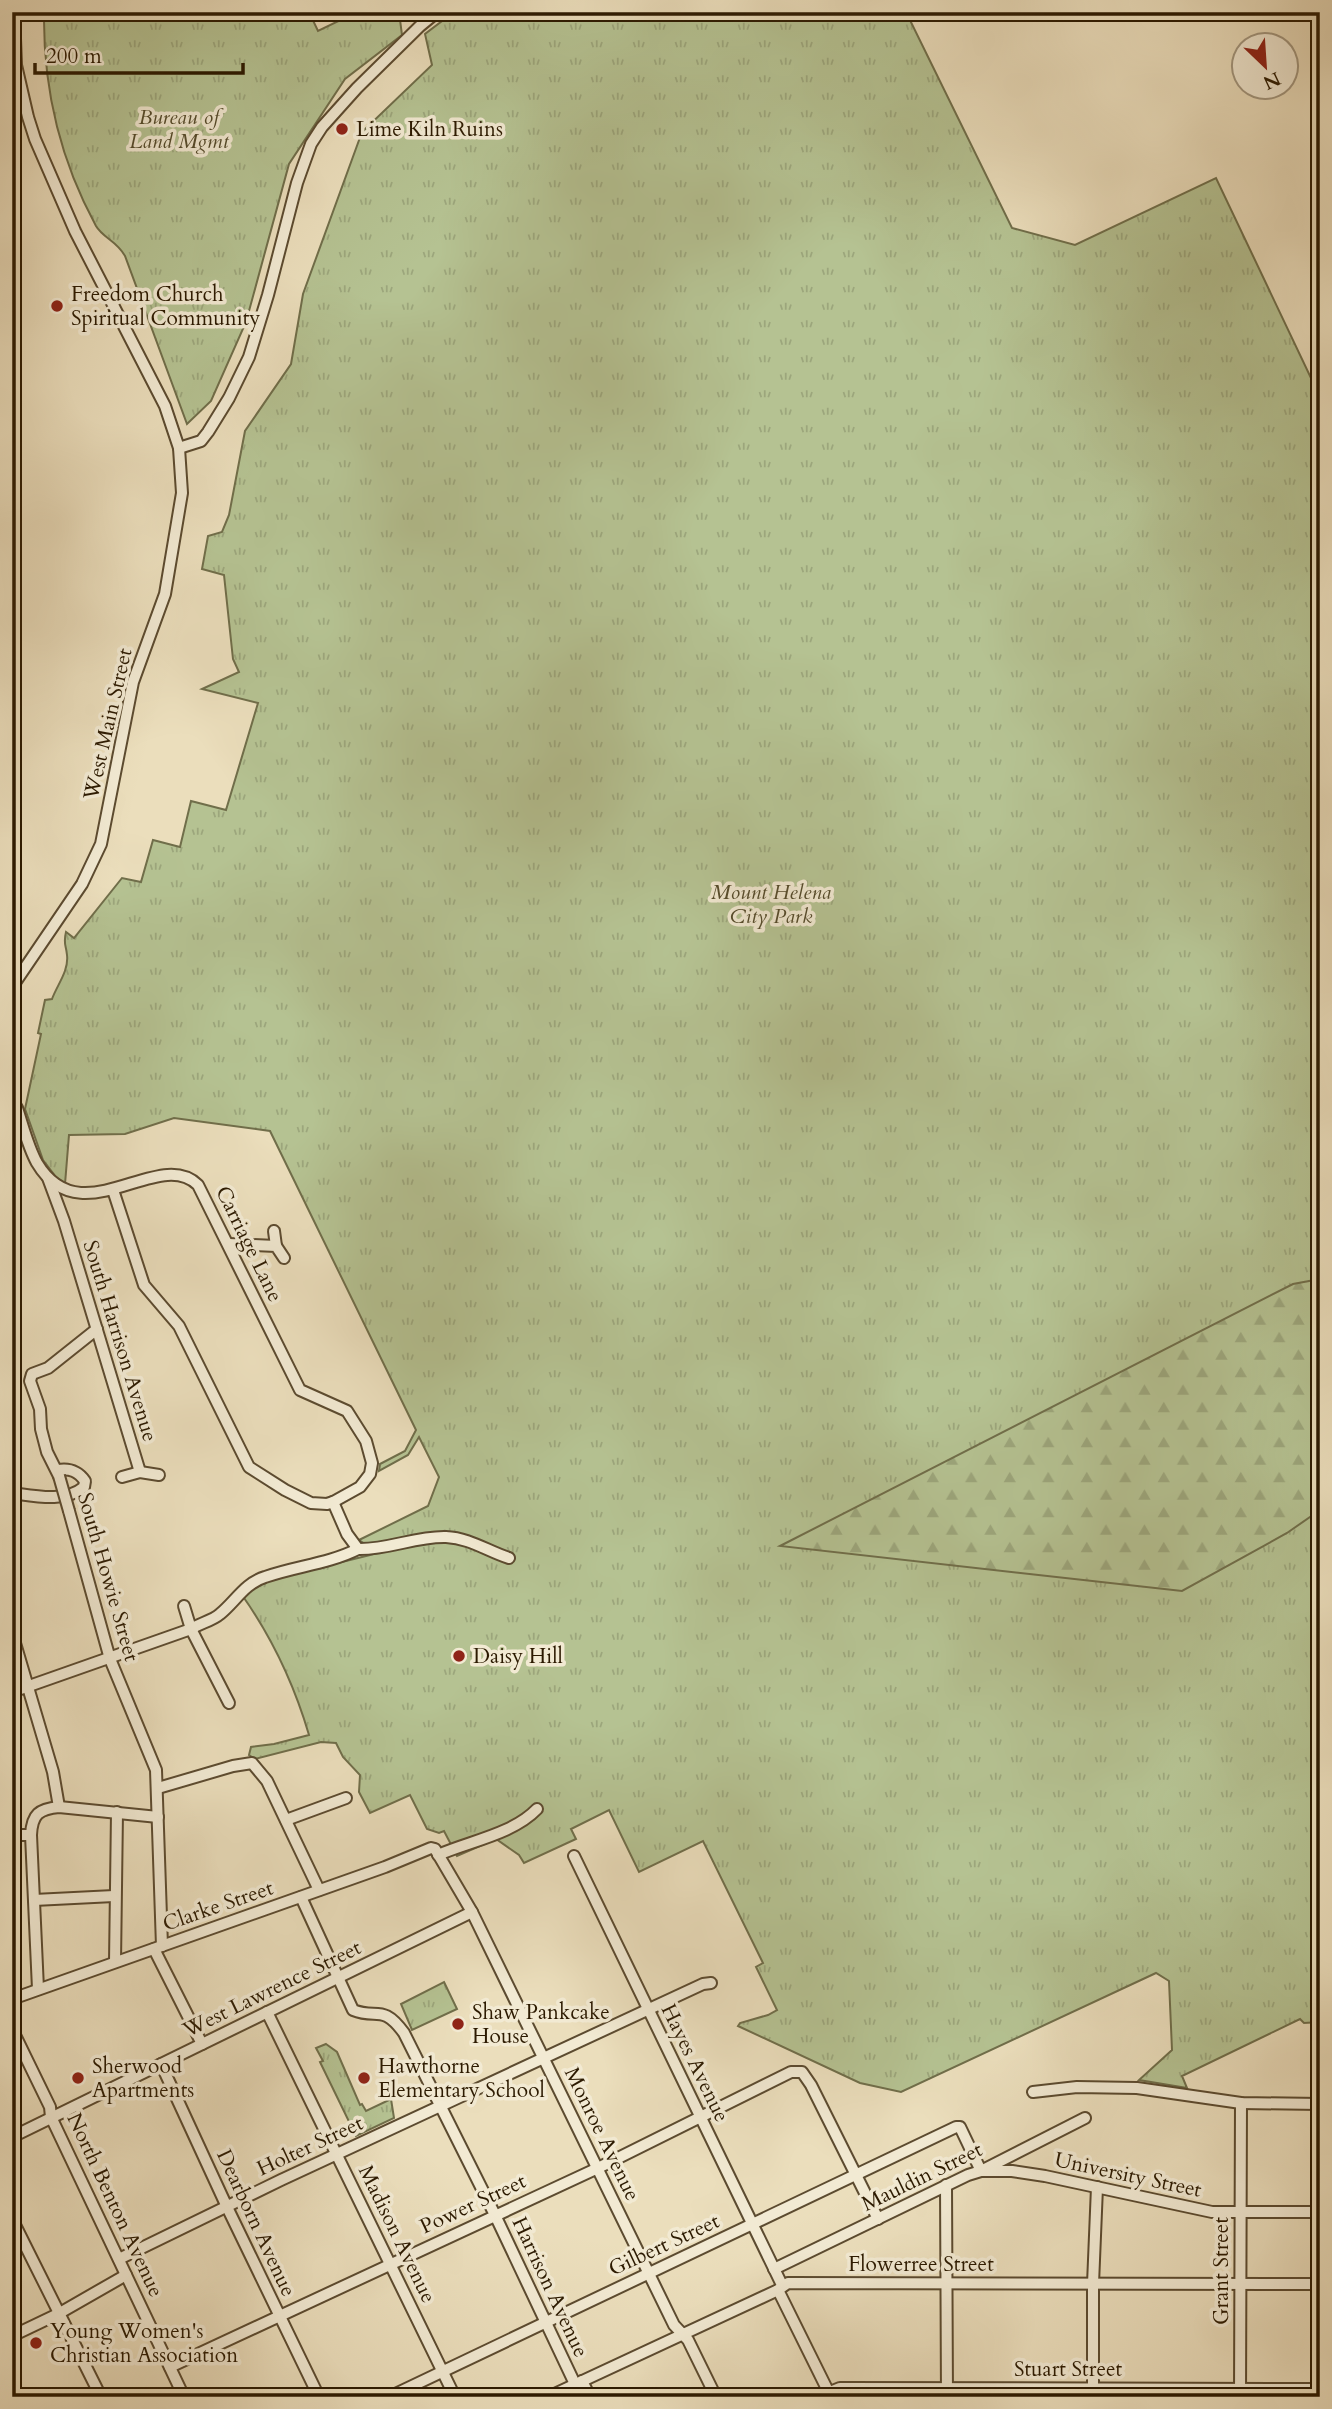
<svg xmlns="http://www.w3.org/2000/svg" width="1332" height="2409" viewBox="0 0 1332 2409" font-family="Cardo,serif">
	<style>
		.grass { fill: url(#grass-tufts); stroke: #706e4a; stroke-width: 2 }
		.forest { fill: url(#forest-firs); stroke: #706e4a; stroke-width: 2 }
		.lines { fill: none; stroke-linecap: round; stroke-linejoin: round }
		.minor-casing { stroke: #5c4b30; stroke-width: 14 }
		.minor { stroke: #f2ead3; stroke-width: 10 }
		.minor-bridge-casing { stroke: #5c4b30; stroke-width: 14; stroke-linecap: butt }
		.minor-bridge { stroke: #f2ead3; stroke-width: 10 }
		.poi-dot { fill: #8f2418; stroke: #f2ead3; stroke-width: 2.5 }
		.labels { text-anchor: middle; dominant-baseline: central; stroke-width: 7; stroke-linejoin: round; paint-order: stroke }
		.park-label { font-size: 21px; font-style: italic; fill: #554c2c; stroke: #f2ead3 }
		.poi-label { font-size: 21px; fill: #2c1a01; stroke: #f2ead3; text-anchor: start }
		.street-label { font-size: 21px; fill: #2c1a01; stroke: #f2ead3 }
	</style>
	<defs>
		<pattern id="grass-tufts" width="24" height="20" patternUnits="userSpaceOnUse" patternTransform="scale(1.75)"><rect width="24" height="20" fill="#b5c292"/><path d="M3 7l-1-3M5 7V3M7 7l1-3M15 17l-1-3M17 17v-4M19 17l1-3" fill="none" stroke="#9ca67c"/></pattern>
		<pattern id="forest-firs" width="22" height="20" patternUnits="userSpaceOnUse" patternTransform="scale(1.75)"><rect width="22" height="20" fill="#b5c292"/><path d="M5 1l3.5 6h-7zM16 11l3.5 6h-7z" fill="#9ca67c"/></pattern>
	</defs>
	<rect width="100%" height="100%" fill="#ebdebc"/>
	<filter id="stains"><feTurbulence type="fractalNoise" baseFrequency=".00286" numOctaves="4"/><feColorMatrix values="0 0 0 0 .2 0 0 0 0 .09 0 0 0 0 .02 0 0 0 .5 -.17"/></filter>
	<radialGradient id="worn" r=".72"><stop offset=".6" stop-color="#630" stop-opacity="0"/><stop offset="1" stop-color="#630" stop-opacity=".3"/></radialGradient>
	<!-- grass -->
	<g class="grass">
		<path d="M44,12H309L318,31L357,12H399L402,35L345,79L289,164L246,322L211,401L187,424L125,256C117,241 103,238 96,226C60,160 43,86 44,12Z"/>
		<path d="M454,12H906L1012,228L1075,245L1216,178L1320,397V2022L1304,2023L1300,2019L1182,2076L1187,2088L1139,2080L1172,2050L1169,1981L1156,1973L901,2092L860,2083L738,2026L740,2023L768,2015L777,2010L756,1967L763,1963L703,1841L639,1872L609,1810L571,1829L576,1839L524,1863L519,1855L496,1839L457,1856L444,1831L439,1833L427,1829L410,1795L370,1813L359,1792L360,1775L343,1757L336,1743L321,1742L255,1759L249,1755L251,1747L274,1744L309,1735C294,1684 273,1639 242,1595L261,1582L378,1553L359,1540L428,1506L439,1477L419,1437L408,1455L379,1471L380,1464L405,1451L416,1430L270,1131L174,1118L125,1134L69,1135L65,1184L56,1177L43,1160L25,1109L41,1034L38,1033L45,1000L52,999C57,985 69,971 67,955C66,944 63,944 66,932L74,938L122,878L141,882L153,840L180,847L191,801L226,810L258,703L202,689L239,672L233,659L224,575L202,569L208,536L222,532L229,515L245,431L291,364L303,294L362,132L432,65L425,34Z"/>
		<polygon points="444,1982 457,2009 412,2030 401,2004"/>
		<polygon points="326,2044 337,2052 360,2105 362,2104 366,2111 391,2099 394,2118 356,2136 320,2062 323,2061 316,2048"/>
	</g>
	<!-- forest -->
	<polygon class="forest" points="1320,1279 1320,1510 1287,1533 1182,1591 780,1546 1293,1284"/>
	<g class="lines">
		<defs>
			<g id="minor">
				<polyline points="179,448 201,441 208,432 229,398 249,357 268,295 297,183 311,144 322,127 357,88 420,26 437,12"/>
				<polyline points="12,987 82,884 101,844 133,682 165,594 182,493 179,448 165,406 75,231 35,139 28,117 16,65 14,12"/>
				<path d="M12,1100L17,1108C23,1126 28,1147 37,1163C81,1237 158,1146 198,1185L300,1390L347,1411L366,1441L372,1463L370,1474L360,1487L333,1502L327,1504L311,1503L285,1490L249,1467L179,1326L144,1285L113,1190"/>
				<polyline points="48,1178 64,1221 140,1472"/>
				<polyline points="274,1231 276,1246"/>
				<polyline points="229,1244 276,1246 284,1258"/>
				<polyline points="12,1331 14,1331"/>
				<polyline points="59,1476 47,1452 41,1429 40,1409 30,1381 32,1374 48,1368 97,1329"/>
				<polyline points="122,1477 140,1472 159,1475"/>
				<path d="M12,1493C35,1496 65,1503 84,1487L85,1481C78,1471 70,1468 58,1470"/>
				<path d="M333,1502L347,1534L358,1549C388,1550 416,1536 446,1537C470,1538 487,1551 509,1558"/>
				<polyline points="69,1511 110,1659 156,1770 162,1946"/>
				<polyline points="184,1606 191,1629 229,1703"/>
				<polyline points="12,1633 53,1772 59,1807"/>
				<path d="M12,1692L191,1629C200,1623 212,1621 220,1614C235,1602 245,1583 265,1577C296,1566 328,1564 358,1549"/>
				<polyline points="158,1788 233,1766 252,1763 267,1781 319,1890"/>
				<polyline points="286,1820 346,1798"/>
				<polyline points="12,1835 31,1835"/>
				<path d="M438,1855C470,1841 513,1834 537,1809"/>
				<polyline points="574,1856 782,2285"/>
				<path d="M301,1897L353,2010C377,2020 382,2003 404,2033L495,2215L575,2384"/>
				<polyline points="34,1900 114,1896"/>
				<polyline points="154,1949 202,2044"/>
				<polyline points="115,1962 117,1812"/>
				<path d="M38,1989L31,1835C32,1814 39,1809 59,1807L158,1817"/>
				<polyline points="12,1999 385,1867 431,1848 435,1849 472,1912 674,2325 688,2340 716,2397"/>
				<polyline points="267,2012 455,2397"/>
				<polyline points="12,2029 50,2107 51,2117 184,2397"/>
				<polyline points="161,2064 227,2207 319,2397"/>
				<polyline points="1033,2092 1077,2087 1137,2088 1241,2103 1320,2104"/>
				<polyline points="12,2137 472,1912"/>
				<polyline points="946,2185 947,2397"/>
				<polyline points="12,2219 101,2397"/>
				<polyline points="119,2259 281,2180 703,1984 711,1983"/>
				<polyline points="774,2269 968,2175 981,2171 1085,2118"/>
				<polyline points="778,2290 831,2397"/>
				<polyline points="12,2336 58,2314 126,2275"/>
				<polyline points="170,2367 598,2168 791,2072 802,2072 811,2085 878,2219"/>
				<polyline points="582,2381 590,2397"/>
				<polyline points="389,2397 956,2127 960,2127 981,2171 1012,2171 1045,2176 1212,2212 1320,2212"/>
				<polyline points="548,2397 778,2290 788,2283 1320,2284"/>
				<polyline points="818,2397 840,2388 1320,2389"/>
				<polyline points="1093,2397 1093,2284 1097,2187"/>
				<polyline points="1240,2397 1241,2103"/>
			</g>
		</defs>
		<!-- minor casing -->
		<use href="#minor" class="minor-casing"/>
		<!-- minor -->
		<use href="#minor" class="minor"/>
		<defs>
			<polyline id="minor-bridge" points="59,1476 69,1511"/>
		</defs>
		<!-- minor-bridge casing -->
		<use href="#minor-bridge" class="minor-bridge-casing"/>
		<!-- minor-bridge -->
		<use href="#minor-bridge" class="minor-bridge"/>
	</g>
	<!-- markers -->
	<g class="poi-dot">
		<circle cx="342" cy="129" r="7"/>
		<circle cx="57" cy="306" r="7"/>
		<circle cx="459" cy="1656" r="7"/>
		<circle cx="458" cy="2024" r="7"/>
		<circle cx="78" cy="2078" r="7"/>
		<circle cx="364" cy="2078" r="7"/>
		<circle cx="36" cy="2343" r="7"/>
	</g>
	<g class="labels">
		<!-- park labels -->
		<g class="park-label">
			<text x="179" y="117">Bureau of<tspan x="179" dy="24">Land Mgmt</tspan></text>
			<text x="771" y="892">Mount Helena<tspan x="771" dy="24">City Park</tspan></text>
		</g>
		<!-- poi labels -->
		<g class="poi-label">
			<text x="356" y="129">Lime Kiln Ruins</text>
			<text x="71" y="294">Freedom Church<tspan x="71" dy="24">Spiritual Community</tspan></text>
			<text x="473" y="1656">Daisy Hill</text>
			<text x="472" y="2012">Shaw Pankcake<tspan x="472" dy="24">House</tspan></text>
			<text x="92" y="2066">Sherwood<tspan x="92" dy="24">Apartments</tspan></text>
			<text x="378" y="2066">Hawthorne<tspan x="378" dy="24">Elementary School</tspan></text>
			<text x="50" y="2331">Young Women's<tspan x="50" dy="24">Christian Association</tspan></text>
		</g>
		<!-- street labels -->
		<g class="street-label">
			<text transform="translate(108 724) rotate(-77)">West Main Street</text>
			<text transform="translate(249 1244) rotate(64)">Carriage Lane</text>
			<text transform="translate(120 1341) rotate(73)">South Harrison Avenue</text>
			<text transform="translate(108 1577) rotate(74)">South Howie Street</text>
			<text transform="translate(218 1906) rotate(-19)">Clarke Street</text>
			<text transform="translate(272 1989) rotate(-26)">West Lawrence Street</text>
			<text transform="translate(695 2063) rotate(64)">Hayes Avenue</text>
			<text transform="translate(602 2134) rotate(64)">Monroe Avenue</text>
			<text transform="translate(310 2146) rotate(-25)">Holter Street</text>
			<text transform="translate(1128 2175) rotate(12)">University Street</text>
			<text transform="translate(922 2177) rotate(-26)">Mauldin Street</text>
			<text transform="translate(473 2204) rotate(-25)">Power Street</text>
			<text transform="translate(115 2205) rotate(65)">North Benton Avenue</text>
			<text transform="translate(256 2223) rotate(65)">Dearborn Avenue</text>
			<text transform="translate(397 2234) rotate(64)">Madison Avenue</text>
			<text transform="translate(664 2245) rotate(-25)">Gilbert Street</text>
			<text x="921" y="2264">Flowerree Street</text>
			<text transform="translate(1221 2271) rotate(-90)">Grant Street</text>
			<text transform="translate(550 2287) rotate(65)">Harrison Avenue</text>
			<text x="1068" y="2369">Stuart Street</text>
		</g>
	</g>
	<!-- margin -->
	<rect width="1332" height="2409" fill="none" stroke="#ebdebc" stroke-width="42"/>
	<rect x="14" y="14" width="1304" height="2381" fill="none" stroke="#2c1a01" stroke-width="3.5"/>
	<rect x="21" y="21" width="1290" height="2367" fill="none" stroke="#2c1a01" stroke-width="2"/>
	<!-- north arrow -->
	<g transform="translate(1265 66) rotate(155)"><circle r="33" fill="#f2ead3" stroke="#a3977f" stroke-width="2"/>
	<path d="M0-5L12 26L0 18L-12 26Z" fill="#8f2418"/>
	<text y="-10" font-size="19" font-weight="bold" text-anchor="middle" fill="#2c1a01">N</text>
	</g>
	<!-- scale -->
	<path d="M35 63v10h208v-10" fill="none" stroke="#2c1a01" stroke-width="3.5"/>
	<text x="46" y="63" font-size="21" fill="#2c1a01" stroke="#f2ead3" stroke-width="5" paint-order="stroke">200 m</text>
	<rect width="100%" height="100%" filter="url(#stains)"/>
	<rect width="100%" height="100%" fill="url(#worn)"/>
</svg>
